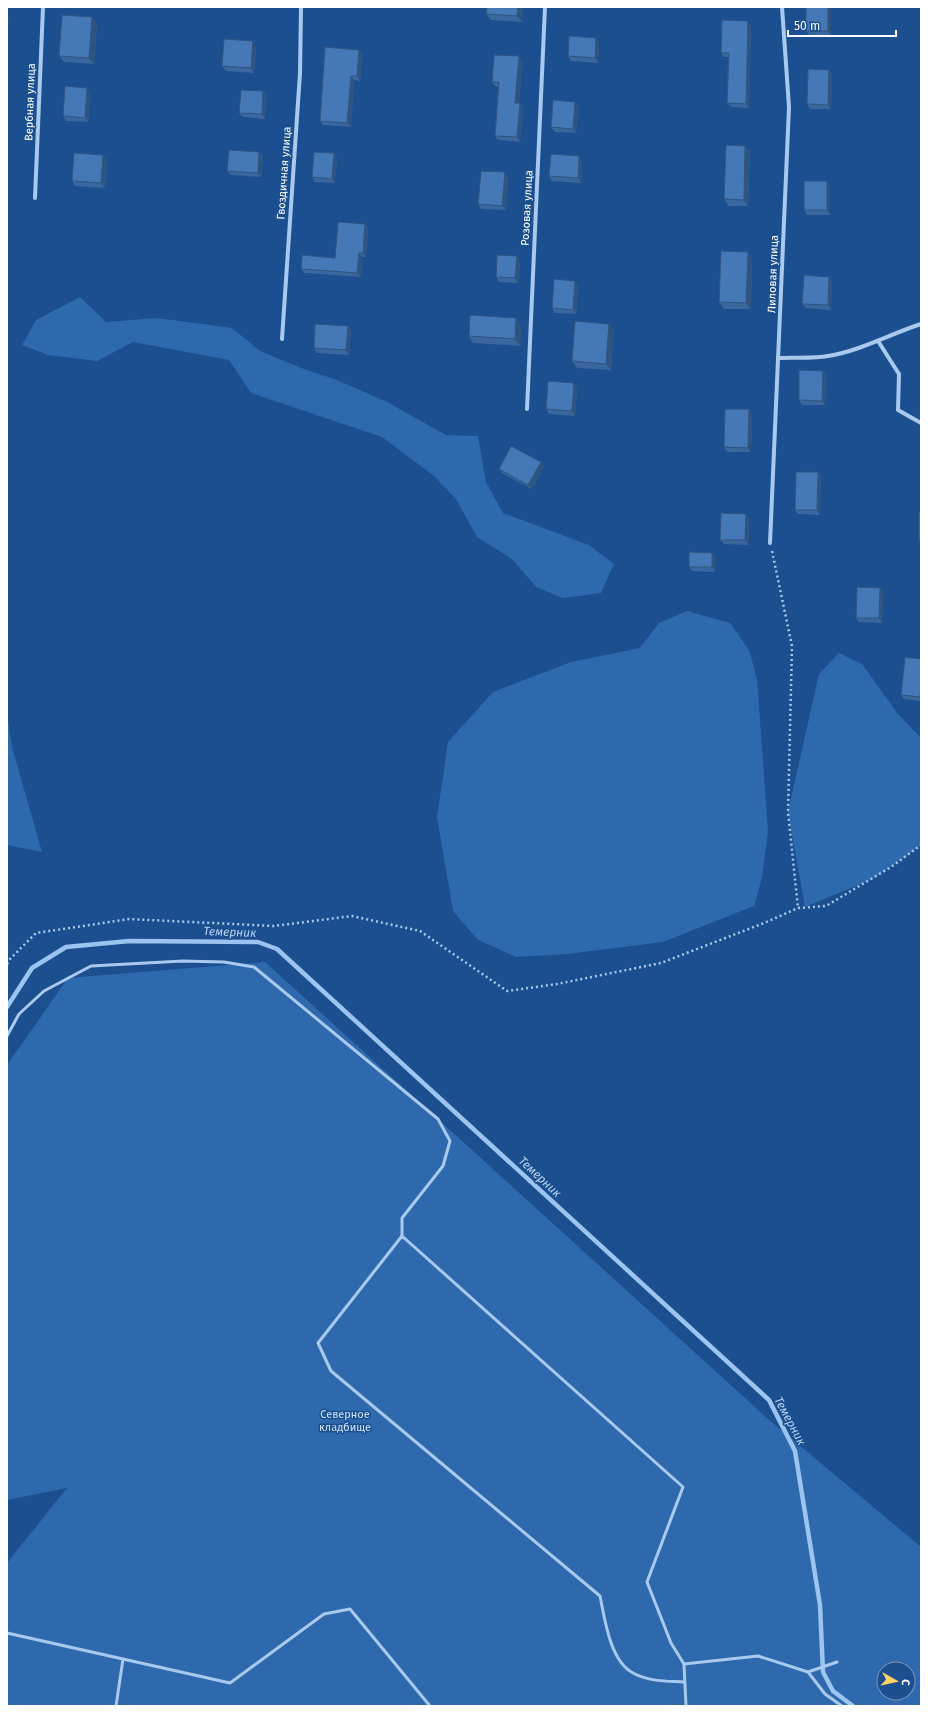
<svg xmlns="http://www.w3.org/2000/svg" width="928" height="1713" viewBox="0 0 928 1713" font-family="'Fira Sans',sans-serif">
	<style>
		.green { fill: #2e69ad; fill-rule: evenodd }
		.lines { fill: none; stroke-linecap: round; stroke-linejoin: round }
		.stream { stroke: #9cc4f0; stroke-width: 4.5 }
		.path { stroke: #a9c9ee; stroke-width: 2.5; stroke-dasharray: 2 3; stroke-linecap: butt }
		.service { stroke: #a9c9ee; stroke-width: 3 }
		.minor { stroke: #a9c9ee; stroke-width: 4 }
		.wall { fill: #3a679d }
		.shaded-wall { fill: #305480 }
		.building { fill: #4478b7; stroke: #305480 }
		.labels { text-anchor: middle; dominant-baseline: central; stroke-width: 3; stroke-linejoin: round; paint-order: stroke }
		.street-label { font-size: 11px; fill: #fff; stroke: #1b4f8f }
		.park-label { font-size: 11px; fill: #cfe3fa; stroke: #1b4f8f }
		.water-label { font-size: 12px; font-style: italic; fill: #b5d3f5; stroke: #1b4f8f }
	</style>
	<rect width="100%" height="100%" fill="#1b4f8f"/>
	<!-- green -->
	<g class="green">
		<polygon points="80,297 106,322 157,318 232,328 260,351 301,368 337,380 387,402 446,435 478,436 486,482 503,513 589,545 614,564 601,593 563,598 536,587 512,559 477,537 456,499 434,476 382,437 251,393 229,360 133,342 97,361 48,355 22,345 36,320"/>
		<polygon points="687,611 730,623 749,650 757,679 768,831 762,878 754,906 663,942 567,954 516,957 478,940 453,911 437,817 448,742 493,692 571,662 640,648 659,623"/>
		<polygon points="839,653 862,664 898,714 921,738 921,846 873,879 805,907 788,812 819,674"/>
		<polygon points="7,714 12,747 42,852 7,845"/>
		<path d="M265,962L767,1418L921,1547V1706H7V1563L67,1488L7,1500V1065L68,978ZM884,1669H908V1693H884Z"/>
	</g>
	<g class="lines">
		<!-- stream -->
		<polyline class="stream" points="7,1007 32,968 66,947 129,941 258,942 277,949 769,1400 795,1451 820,1605 823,1672 833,1691 853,1706"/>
		<!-- path -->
		<g class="path">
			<polyline points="772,551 792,646 788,812 798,908"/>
			<polyline points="7,964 10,959 36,933 129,919 274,926 352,916 420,931 507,991 557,984 661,963 764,923 798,908 826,906 891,867 921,845"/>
		</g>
		<!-- service -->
		<g class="service">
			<polyline points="7,1036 19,1014 44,991 91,966 183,961 224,962 254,967 438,1119 450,1141 443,1166 402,1218 402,1236"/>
			<polyline points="7,1633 230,1683 324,1614 350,1609 430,1706"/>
			<polyline points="684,1664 758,1656 808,1672 837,1662"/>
			<polyline points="808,1672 825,1694 842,1706"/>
			<path d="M684,1682C668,1681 649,1682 633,1673C610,1661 605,1620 600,1596L331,1371L318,1343L402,1236L683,1487L647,1582L671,1643L684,1664L686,1706"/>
			<polyline points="116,1706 123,1659"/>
		</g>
		<!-- minor -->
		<g class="minor">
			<polyline points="35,198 43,7"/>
			<polyline points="282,339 300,73 301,7"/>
			<polyline points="878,341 899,374 898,410 921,423"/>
			<path d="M778,358C794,357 812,359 828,356C860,351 890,334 921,324"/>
			<polyline points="527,409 545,7"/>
			<polyline points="770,543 789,107 782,7"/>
		</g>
	</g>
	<!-- wall -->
	<g class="wall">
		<polygon points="487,7 523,7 522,22 491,20 486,14"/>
		<polygon points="806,7 831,7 831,35 809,35 806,31"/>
		<polygon points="97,23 94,64 64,62 59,56"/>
		<polygon points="751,25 749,108 731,107 727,103 728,57 724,57 721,53"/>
		<polygon points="599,43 598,63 571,61 568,56"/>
		<polygon points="256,46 254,73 226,71 222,66"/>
		<polygon points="359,50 362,54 360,81 354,80 351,127 323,125 320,121"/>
		<polygon points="522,61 519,103 520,103 523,107 520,142 498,140 495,136 498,87 495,86 492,82"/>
		<polygon points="832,74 831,109 810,109 807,104"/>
		<polygon points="87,88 90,92 88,122 66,121 63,116"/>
		<polygon points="263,91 266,95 265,119 243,117 239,113"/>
		<polygon points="578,106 576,133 555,132 551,127"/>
		<polygon points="745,146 750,152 748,206 729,206 724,199"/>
		<polygon points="259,152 263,157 261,177 231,175 227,171"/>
		<polygon points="334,153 337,158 335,183 315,182 312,177"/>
		<polygon points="579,156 582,161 581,183 552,181 549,176"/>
		<polygon points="107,160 105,188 75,186 72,181"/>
		<polygon points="508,177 506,210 481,209 478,204"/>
		<polygon points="827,181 830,185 830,215 807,215 804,210"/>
		<polygon points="365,224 368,229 366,257 362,257 361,277 304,273 301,269 335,258"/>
		<polygon points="748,252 752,259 751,309 724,309 719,302"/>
		<polygon points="520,261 518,283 499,282 496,277"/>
		<polygon points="829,277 832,281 831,310 806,308 802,304"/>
		<polygon points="575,281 578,285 576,314 555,313 552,308"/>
		<polygon points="521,325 520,346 473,343 469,336"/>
		<polygon points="348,326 351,330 349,355 317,353 314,348"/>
		<polygon points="614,330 611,370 577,368 572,361"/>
		<polygon points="823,371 826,375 825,405 802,405 799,400"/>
		<polygon points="574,383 577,388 575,416 549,414 546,409"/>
		<polygon points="749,409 752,414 751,452 727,452 724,447"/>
		<polygon points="541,462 544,466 532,489 502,473 499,469"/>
		<polygon points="818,472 821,477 820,515 798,514 795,510"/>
		<polygon points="746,514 749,518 749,545 724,544 720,540"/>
		<polygon points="712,553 715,557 715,572 692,571 689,567"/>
		<polygon points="880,588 883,592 882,623 859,622 856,618"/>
		<polygon points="921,659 921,701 904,699 901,695"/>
	</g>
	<!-- shaded-wall -->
	<g class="shaded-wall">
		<polygon points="518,7 523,7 522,22 517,16"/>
		<polygon points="828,7 831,7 831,35 828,31"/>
		<polygon points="7,14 9,16 7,36"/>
		<polygon points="92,17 97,23 94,64 89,58"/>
		<polygon points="748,21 751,25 749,108 746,104"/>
		<polygon points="596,38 599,43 598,63 595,58"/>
		<polygon points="253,41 256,46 254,73 251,68"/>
		<polygon points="359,50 362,54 360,81 357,76"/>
		<polygon points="519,56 522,61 519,107 515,103"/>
		<polygon points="829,70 832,74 831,109 828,105"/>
		<polygon points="351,76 354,80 351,127 347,123"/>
		<polygon points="87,88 90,92 88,122 85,118"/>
		<polygon points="263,91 266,95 265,119 262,114"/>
		<polygon points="575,102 578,106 576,133 573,129"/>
		<polygon points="520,103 523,107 520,142 517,137"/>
		<polygon points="745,146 750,152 748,206 744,200"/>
		<polygon points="259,152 263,157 261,177 258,173"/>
		<polygon points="334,153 337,158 335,183 332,179"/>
		<polygon points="103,155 107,160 105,188 101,183"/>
		<polygon points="579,156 582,161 581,183 578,178"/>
		<polygon points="505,172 508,177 506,210 502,206"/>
		<polygon points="827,181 830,185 830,215 827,210"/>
		<polygon points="365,224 368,229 366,257 363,253"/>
		<polygon points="748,252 752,259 751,309 746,303"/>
		<polygon points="359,253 362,257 361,277 357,273"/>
		<polygon points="517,256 520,261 518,283 515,278"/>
		<polygon points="829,277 832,281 831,310 828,305"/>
		<polygon points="575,281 578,285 576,314 573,310"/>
		<polygon points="516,318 521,325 520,346 515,339"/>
		<polygon points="609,324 614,330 611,370 606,364"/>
		<polygon points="348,326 351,330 349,355 346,350"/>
		<polygon points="823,371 826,375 825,405 822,401"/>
		<polygon points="574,383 577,388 575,416 572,411"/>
		<polygon points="749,409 752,414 751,452 748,448"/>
		<polygon points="541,462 544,466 532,489 528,485"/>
		<polygon points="818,472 821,477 820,515 817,510"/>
		<polygon points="746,514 749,518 749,545 745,540"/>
		<polygon points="712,553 715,557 715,572 712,567"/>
		<polygon points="880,588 883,592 882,623 879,618"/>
	</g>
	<!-- building -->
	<g class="building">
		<polygon points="487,7 518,7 517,16 486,14"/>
		<rect x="806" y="7" width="22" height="24"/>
		<polygon points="62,15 92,17 89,58 59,56"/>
		<polygon points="722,20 748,21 746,104 727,103 729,53 721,53"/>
		<polygon points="569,36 596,38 595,58 568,56"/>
		<polygon points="224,39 253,41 251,68 222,66"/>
		<polygon points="325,47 359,50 357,76 351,76 347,123 320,121"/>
		<polygon points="494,55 519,56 515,103 520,103 517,137 495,136 499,82 492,82"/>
		<polygon points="808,69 829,70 828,105 807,104"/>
		<polygon points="65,86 87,88 85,118 63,116"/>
		<polygon points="241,90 263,91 262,114 239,113"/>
		<polygon points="553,100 575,102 573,129 551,127"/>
		<polygon points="726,145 745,146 744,200 724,199"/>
		<polygon points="229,150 259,152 258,173 227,171"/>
		<polygon points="314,152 334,153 332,179 312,177"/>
		<polygon points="74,153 103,155 101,183 72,181"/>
		<polygon points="551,154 579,156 578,178 549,176"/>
		<polygon points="481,171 505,172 502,206 478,204"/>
		<rect x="804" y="181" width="23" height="29"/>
		<polygon points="338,222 365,224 363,253 359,253 357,273 301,269 302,255 335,258"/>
		<polygon points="721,251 748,252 746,303 719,302"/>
		<polygon points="497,255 517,256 515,278 496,277"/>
		<polygon points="804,275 829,277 828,305 802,304"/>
		<polygon points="554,279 575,281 573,310 552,308"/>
		<polygon points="470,315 516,318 515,339 469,336"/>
		<polygon points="575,321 609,324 606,364 572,361"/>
		<polygon points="315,324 348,326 346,350 314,348"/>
		<polygon points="799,370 823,371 822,401 799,400"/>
		<polygon points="548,381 574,383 572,411 546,409"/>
		<polygon points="725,409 749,409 748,448 724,447"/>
		<polygon points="511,446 541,462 528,485 499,469"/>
		<polygon points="796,472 818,472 817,510 795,510"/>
		<rect x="919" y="512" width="2" height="28"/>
		<polygon points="721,513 746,514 745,540 720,540"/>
		<polygon points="689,552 712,553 712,567 689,567"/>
		<polygon points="857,587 880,588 879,618 856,618"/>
		<polygon points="905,657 921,659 921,690 920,697 901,695"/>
	</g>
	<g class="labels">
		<!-- street labels -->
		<g class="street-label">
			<text transform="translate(30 102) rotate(-88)">Вербная улица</text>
			<text transform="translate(284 173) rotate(-86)">Гвоздичная улица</text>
			<text transform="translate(527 208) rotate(-87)">Розовая улица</text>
			<text transform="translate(773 274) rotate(-88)">Лиловая улица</text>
		</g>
		<!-- park labels -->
		<g class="park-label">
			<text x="345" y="1414">Северное<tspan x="345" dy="13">кладбище</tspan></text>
		</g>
		<!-- water labels -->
		<g class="water-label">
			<text transform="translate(230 932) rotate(2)">Темерник</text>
			<text transform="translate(540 1177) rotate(43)">Темерник</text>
			<text transform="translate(790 1421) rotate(62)">Темерник</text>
		</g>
	</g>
	<!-- border -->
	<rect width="928" height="1713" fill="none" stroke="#ffffff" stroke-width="16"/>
	<!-- north arrow -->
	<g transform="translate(896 1681) rotate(98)"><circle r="19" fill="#1b4f8f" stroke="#7695bc"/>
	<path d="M0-3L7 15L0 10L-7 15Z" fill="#ffd166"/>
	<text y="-6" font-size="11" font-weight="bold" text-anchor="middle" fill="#ffffff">С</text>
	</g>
	<!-- scale -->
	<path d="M788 30v6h108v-6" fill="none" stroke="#ffffff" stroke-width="2"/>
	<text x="794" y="30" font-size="12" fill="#ffffff" stroke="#1b4f8f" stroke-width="3" paint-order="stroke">50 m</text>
</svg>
